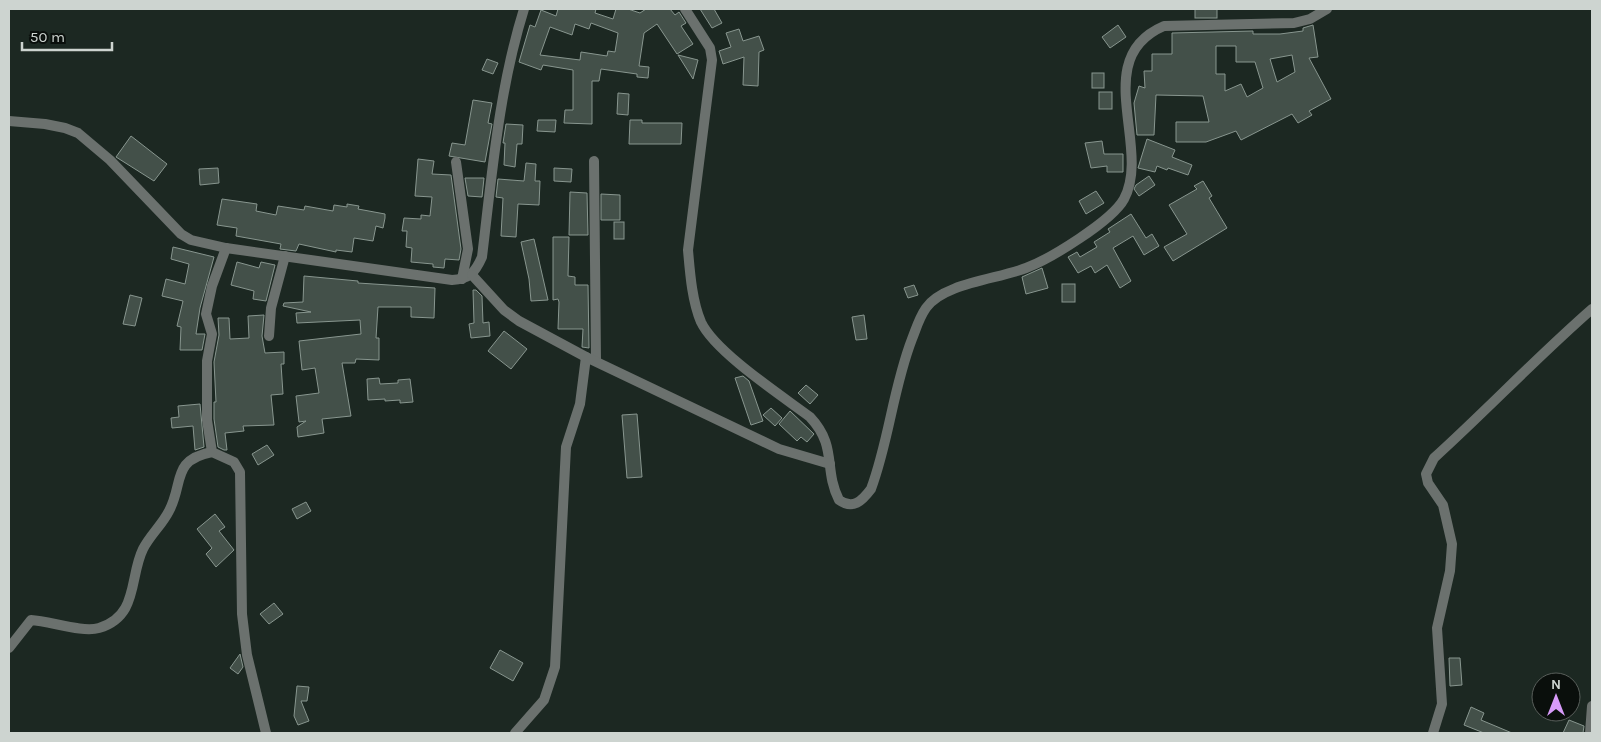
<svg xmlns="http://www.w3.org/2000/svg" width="1601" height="742" viewBox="0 0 1601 742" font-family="Karla,sans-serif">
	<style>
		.building { fill: #435049; stroke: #88968f; fill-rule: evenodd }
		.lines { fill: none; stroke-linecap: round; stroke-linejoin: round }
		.minor { stroke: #6b716e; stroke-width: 10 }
	</style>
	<rect width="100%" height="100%" fill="#1c2822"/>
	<!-- building -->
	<g class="building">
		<path d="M558,9H596L595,13L613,19L616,9H628L640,13L646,9H670L675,15L679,12L686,23L681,26L693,44L677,54L657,24L644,33L639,66L649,67L648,78L637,77V74L601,69L599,81H592V124L564,123L565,110H573V70L543,65L541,70L519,62L530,25L535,27L541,10L556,16ZM591,23L618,33L615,52L608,51L607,56L581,52L580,60L540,55L550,27L572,35L575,24L589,29Z"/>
		<polygon points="700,9 714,9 722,23 712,28"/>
		<rect x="1195" y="9" width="22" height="9"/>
		<polygon points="1118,25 1126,37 1110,48 1102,37"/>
		<path d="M1313,25L1318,57L1309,58L1331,99L1309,111L1312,115L1298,123L1292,114L1241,140L1236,131L1206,142H1176V122H1209L1203,96L1156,95L1154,135H1137L1134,103L1139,86L1145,88L1144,71H1152V54H1172V33L1253,31V34H1280L1303,31V28ZM1216,46H1236V62H1255L1263,88L1247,97L1241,84L1225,91V74H1216ZM1292,55L1295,72L1277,82L1270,59Z"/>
		<polygon points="739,29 743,41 759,36 764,50 759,52 758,86 743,85 744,57 723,64 719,51 731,47 726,33"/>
		<polygon points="678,55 698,60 693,79"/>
		<polygon points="487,59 498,63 493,74 482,70"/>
		<rect x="1092" y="73" width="12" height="15"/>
		<rect x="1099" y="92" width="13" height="17"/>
		<polygon points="618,93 629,94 628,115 617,114"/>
		<polygon points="473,100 492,103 488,123 492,124 485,162 449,156 452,143 465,145"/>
		<polygon points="538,120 556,120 555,132 537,131"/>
		<polygon points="630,120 642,120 642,123 682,123 681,144 629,144"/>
		<polygon points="506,124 523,125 522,144 517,144 515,167 504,165 505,143 503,143"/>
		<polygon points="131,136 167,164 154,181 116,157"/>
		<polygon points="1147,139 1175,150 1172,157 1192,165 1188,175 1168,168 1167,170 1157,166 1155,172 1138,168"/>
		<polygon points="1102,141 1104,154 1123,154 1123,172 1107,172 1107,166 1091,168 1085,143"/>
		<polygon points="418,159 434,161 432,174 451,175 461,249 459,260 445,259 444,268 433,267 433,264 411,262 412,248 406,247 407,231 402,231 404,218 421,219 421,215 430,216 432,197 415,196"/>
		<polygon points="526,163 536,164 535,181 540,181 539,205 518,204 516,237 501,236 503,198 496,197 498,179 524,181"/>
		<polygon points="218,168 219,183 200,185 199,169"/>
		<polygon points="554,168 572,169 571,182 554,181"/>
		<polygon points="1149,176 1155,185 1139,196 1134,189 1136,185"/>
		<polygon points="465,178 484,178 482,197 468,196"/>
		<polygon points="1203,181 1212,196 1209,198 1227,228 1173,261 1164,247 1187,234 1169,205 1197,189 1194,186"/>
		<polygon points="1096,191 1104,203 1086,214 1079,201"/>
		<polygon points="570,192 587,193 588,235 569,235"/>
		<polygon points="601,194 620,195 620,220 601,220"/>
		<polygon points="222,199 257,204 256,211 276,215 278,206 304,210 305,206 333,211 334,205 347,207 347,204 359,206 358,209 385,214 385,218 383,228 376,226 373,241 354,238 352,252 336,250 336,252 299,244 296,251 280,249 281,244 236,236 237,228 217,225"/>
		<polygon points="1131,214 1146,238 1152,234 1159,246 1144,255 1133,236 1113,248 1131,281 1120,288 1107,265 1095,273 1091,266 1078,273 1068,257 1077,252 1080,257 1097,247 1094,242 1110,232 1108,229"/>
		<rect x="614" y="222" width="10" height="17"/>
		<polygon points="553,237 569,237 568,276 575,277 575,285 588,285 589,348 582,347 583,329 558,329 559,302 558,299 553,300"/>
		<polygon points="534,239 548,300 531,301 529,279 521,242"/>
		<polygon points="173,247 214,257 200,308 196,334 205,334 202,350 180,350 181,327 177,326 183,301 162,296 166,279 185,284 189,264 171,259"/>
		<polygon points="237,262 259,268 261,262 275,265 266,301 253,299 254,291 231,285"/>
		<polygon points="1042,268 1048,288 1026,294 1022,277"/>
		<polygon points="304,276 358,281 358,283 435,288 434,318 411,317 411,307 378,307 376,338 379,338 379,360 356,359 355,363 342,363 351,416 322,419 324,433 298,437 297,427 306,421 299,422 296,396 319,393 315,368 302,370 299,341 361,334 360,320 297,323 296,313 311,312 283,306 284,303 303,302"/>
		<rect x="1062" y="284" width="13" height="18"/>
		<polygon points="914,285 918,295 908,298 904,288"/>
		<polygon points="473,290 476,290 482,296 483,323 489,322 490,336 471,338 469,324 474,323"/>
		<polygon points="130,295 142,298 135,326 123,324"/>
		<polygon points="264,315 262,336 265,353 284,352 284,364 281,364 283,394 271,395 274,425 243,426 244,431 225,433 227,450 224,450 218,447 214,419 214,402 216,402 214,362 219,335 218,318 229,318 230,339 249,338 248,316"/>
		<polygon points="864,315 867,339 856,340 852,317"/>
		<polygon points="504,331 527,349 511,369 488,351"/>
		<polygon points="743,376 749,381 763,421 751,425 735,378"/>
		<polygon points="379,378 380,384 398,383 398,380 410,379 413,402 400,403 400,400 385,401 385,399 368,400 367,379"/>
		<polygon points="806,385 818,395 810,404 798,393"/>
		<polygon points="200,404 204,447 195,450 193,426 172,428 171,418 179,417 178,406"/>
		<polygon points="771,408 782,418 775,426 763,415"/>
		<polygon points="790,411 814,434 807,442 801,437 797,441 779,424"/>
		<polygon points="637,414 642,477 627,478 622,415"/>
		<polygon points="267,445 274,455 258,465 252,454"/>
		<polygon points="306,502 311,511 297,519 292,509"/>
		<polygon points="215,514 225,527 219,531 234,550 216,567 206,554 212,548 197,529"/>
		<polygon points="274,603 283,614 269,624 260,614"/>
		<polygon points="500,650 523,663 513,681 490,668"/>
		<polygon points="240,654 243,667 238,674 230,668"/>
		<polygon points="1449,658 1460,658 1462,685 1450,686"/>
		<polygon points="297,686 309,687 307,701 301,701 309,721 298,725 294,716"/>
		<polygon points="1471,707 1484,713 1481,720 1512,733 1484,733 1464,725"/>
		<polygon points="1569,720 1584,726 1583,733 1563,733"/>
	</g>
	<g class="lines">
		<!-- minor -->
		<g class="minor">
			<path d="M685,9L710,48L712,60L688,250C690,273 692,301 701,322C715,352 782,396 810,417C838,447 823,468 839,500C853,510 862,501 871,489C889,441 893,388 912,339C916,329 919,318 926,308C943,283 999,279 1026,268C1050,259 1112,221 1124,199C1152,147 1089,58 1164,26L1294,23L1310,19L1327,9"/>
			<path d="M9,121L45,124L65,128L78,133L110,160L181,234L191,240L226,248L452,280C469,279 475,273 482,257C492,174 499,89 524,9"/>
			<polyline points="594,161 596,360"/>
			<polyline points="456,162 468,249 462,279"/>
			<polyline points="226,248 212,286 206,314 212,334 207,361 207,420 212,452 234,462 240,472 242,614 247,655 266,733"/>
			<polyline points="472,275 504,310 519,321 586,357"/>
			<polyline points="269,336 271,308 285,256"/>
			<path d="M9,648L31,620C50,621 82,633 99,628C139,616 129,577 143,549C150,535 162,525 169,511C184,483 171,460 212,452"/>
			<polyline points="515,733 544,700 555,667 566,447 580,404 586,357 779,449 830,464"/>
			<path d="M1433,733L1442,704L1437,628L1450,571L1452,544L1443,505L1428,483L1426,474L1434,458C1488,409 1537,357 1592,309"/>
			<polyline points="1590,733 1592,706"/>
		</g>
	</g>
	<!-- border -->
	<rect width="1601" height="742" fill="none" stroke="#cdd4d0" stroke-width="20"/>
	<!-- north arrow -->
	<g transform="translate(1556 697)"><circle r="24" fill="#0a0f0c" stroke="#585e5a"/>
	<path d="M0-4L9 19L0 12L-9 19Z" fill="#d79bf9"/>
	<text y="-8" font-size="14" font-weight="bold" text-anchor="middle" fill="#cdd4d0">N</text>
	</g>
	<!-- scale -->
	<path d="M22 42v8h90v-8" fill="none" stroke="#cdd4d0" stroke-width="2.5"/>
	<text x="30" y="42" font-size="15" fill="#cdd4d0" stroke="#0a0f0c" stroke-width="4" paint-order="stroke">50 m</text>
</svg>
